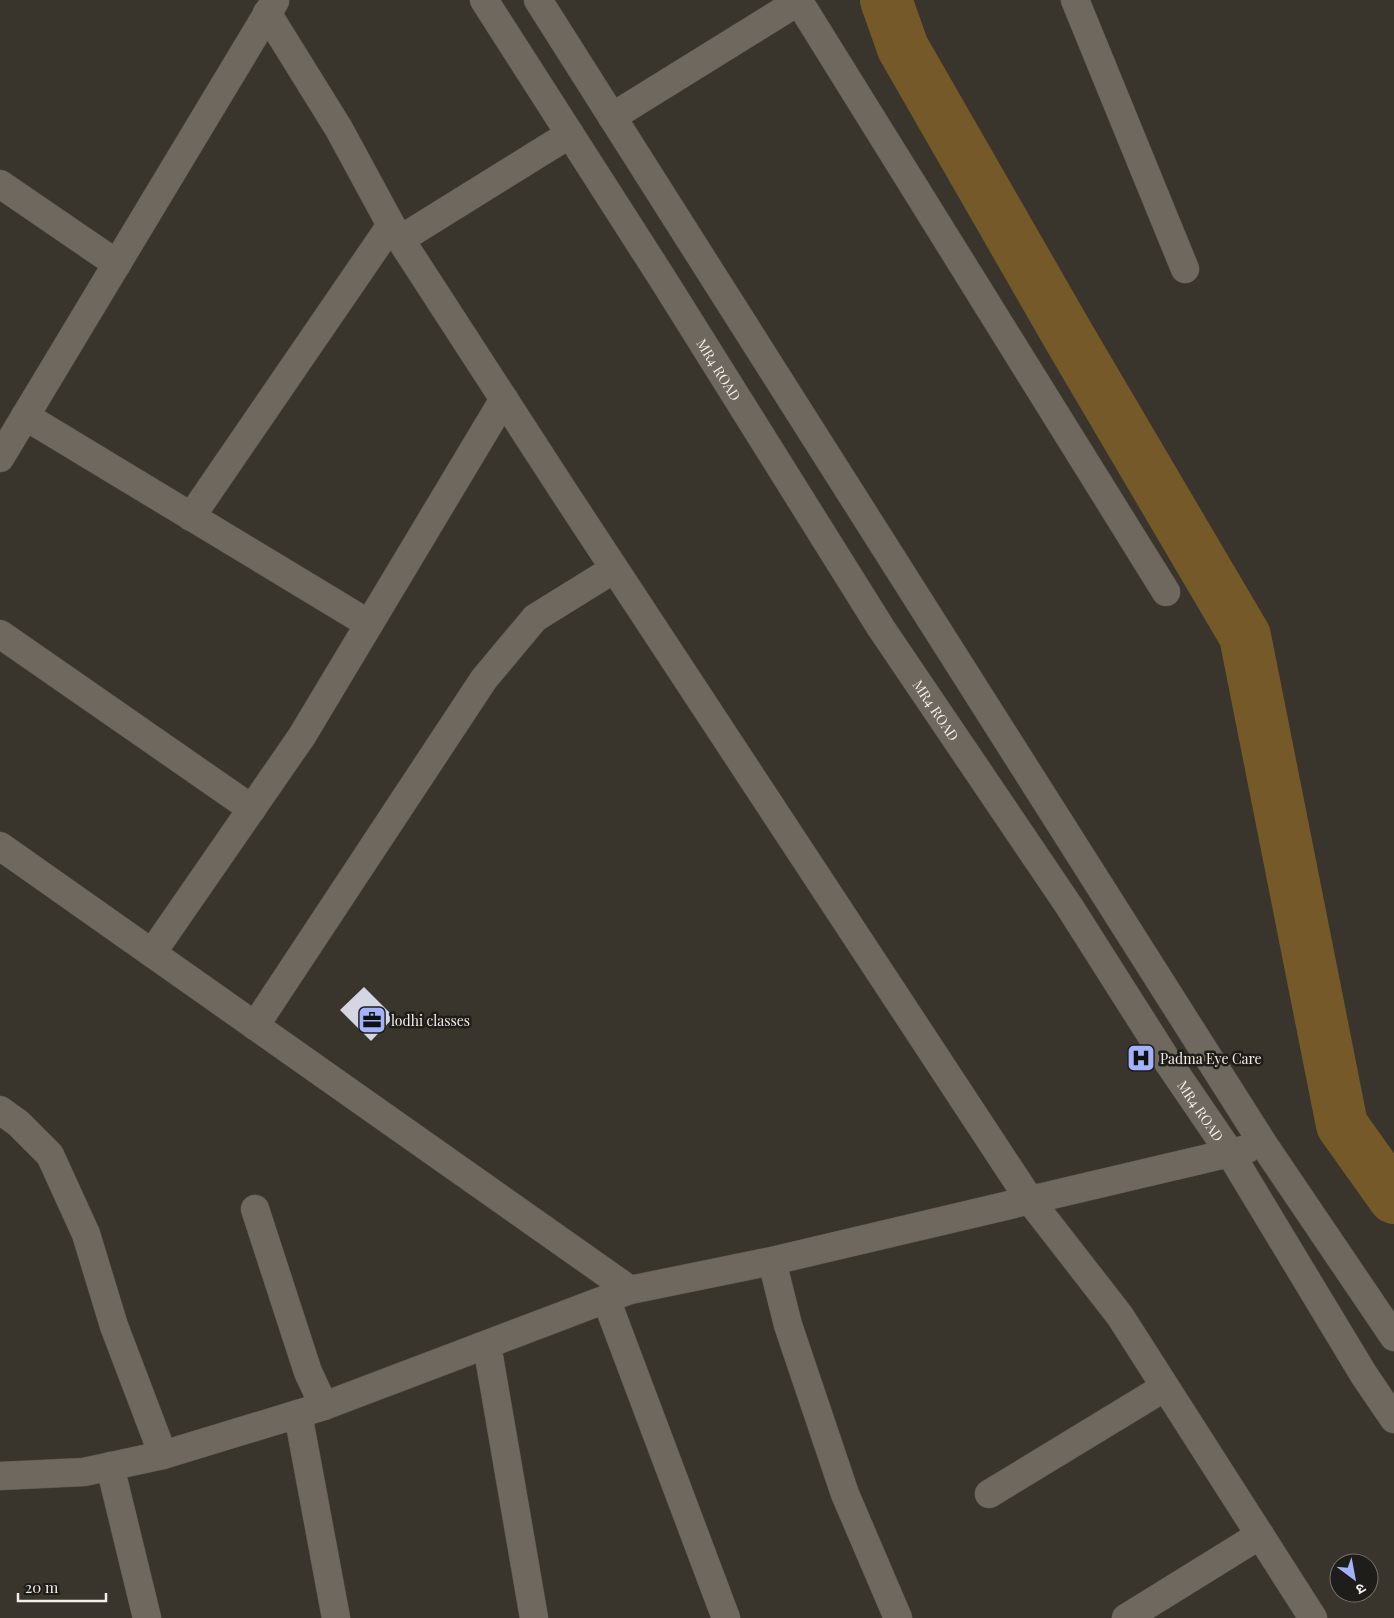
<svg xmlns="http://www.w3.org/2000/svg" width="1394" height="1618" viewBox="0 0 1394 1618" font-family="'Playfair Display','Noto Sans Devanagari',serif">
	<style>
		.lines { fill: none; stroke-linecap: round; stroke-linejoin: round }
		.river { stroke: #765928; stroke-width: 52 }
		.building { fill: #d4d7e2 }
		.minor-casing { stroke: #58534c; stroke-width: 29 }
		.minor { stroke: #6e685f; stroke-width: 28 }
		.labels { text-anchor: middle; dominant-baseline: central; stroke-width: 5; stroke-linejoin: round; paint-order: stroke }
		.street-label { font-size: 14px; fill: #f3efea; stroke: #1f1d19 }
		.poi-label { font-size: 14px; fill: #f3efea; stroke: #1f1d19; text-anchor: start }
	</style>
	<rect width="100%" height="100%" fill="#3a352c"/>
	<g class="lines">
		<!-- river -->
		<polyline class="river" points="886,0 903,48 1069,337 1245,636 1342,1125 1394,1198"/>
	</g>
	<!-- building -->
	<polygon class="building" points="364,987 394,1017 371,1041 340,1010"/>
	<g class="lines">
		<defs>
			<g id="minor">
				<path id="s1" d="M484,0L664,281L881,628L1069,906L1168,1062L1230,1153L1364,1375L1394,1419"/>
				<polyline points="538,0 1264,1145 1394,1337"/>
				<polyline points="798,0 1166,592"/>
				<polyline points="1075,0 1185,269"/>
				<polyline points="267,13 339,129 391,225 566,495 1029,1199 1120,1316 1313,1618"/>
				<polyline points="612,117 799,1"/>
				<polyline points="0,184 117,264"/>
				<polyline points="401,239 570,134"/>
				<polyline points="25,416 369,624"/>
				<polyline points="0,458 275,1"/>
				<polyline points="191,517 391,225"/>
				<polyline points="0,634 252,809"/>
				<polyline points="0,846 630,1290 772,1261 1247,1149"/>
				<polyline points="152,953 302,736 504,399"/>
				<polyline points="255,1026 484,679 535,618 614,569"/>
				<polyline points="0,1110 18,1123 50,1155 86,1234 114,1326 163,1455"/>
				<polyline points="255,1209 308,1372 324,1406"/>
				<polyline points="772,1261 788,1325 845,1494 898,1618"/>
				<polyline points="606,1299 726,1618"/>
				<polyline points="487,1345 534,1618"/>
				<polyline points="298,1414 336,1618"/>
				<polyline points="110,1466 147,1618"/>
				<polyline points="0,1476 84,1472 163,1455 324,1406 630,1290"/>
				<polyline points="989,1494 1165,1387"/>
				<polyline points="1126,1618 1260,1535"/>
			</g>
		</defs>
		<!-- minor casing -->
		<use href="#minor" class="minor-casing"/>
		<!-- minor -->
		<use href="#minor" class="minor"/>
	</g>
	<!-- icons -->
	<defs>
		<symbol id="office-square" viewBox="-11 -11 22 22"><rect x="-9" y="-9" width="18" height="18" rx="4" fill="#a2b2fd" stroke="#1f1d19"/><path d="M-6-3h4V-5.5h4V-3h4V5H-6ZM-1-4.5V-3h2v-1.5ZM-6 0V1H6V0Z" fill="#111"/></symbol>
		<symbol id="hospital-square" viewBox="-11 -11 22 22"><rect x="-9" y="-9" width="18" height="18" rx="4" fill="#a2b2fd" stroke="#1f1d19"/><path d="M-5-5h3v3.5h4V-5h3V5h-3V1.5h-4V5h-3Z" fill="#111"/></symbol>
	</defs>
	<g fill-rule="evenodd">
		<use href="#office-square" x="356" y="1004" width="32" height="32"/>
		<use href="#hospital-square" x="1125" y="1042" width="32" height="32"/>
	</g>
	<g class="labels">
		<!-- street labels -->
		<g class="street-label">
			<text stroke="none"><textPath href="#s1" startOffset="438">MR4 ROAD</textPath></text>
			<text stroke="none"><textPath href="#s1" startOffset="842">MR4 ROAD</textPath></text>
			<text stroke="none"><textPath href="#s1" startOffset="1322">MR4 ROAD</textPath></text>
		</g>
		<!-- poi labels -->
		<g class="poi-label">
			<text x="391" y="1020">lodhi classes</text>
			<text x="1160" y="1058">Padma Eye Care</text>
		</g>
	</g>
	<!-- north arrow -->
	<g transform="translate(1354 1578) rotate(148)"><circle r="24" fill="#1f1d19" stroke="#74716d"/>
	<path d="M0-4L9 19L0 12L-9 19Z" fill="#a2b2fd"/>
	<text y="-8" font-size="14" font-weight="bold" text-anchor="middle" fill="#f3efea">उ</text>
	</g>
	<!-- scale -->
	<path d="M18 1593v8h88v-8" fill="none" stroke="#f3efea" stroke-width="2.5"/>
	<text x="25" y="1593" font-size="15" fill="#f3efea" stroke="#1f1d19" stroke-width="4" paint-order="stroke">20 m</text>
</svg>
